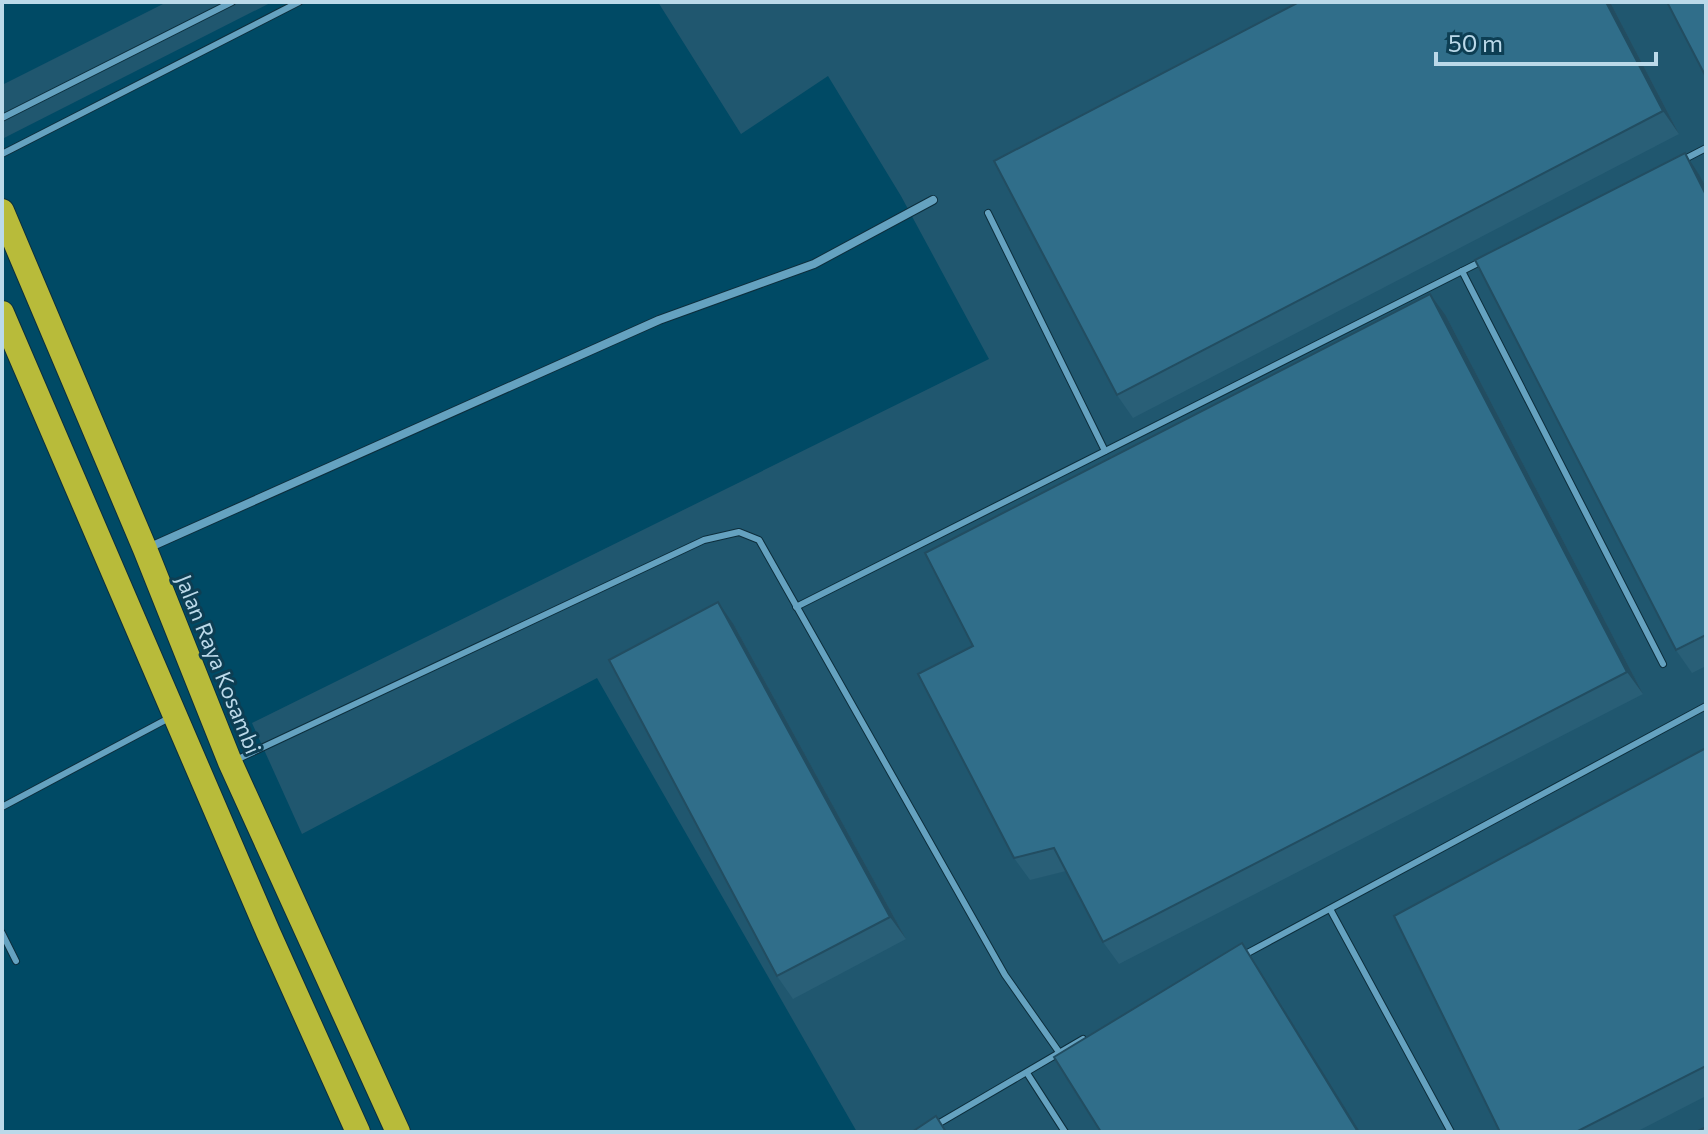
<svg xmlns="http://www.w3.org/2000/svg" width="1708" height="1134" viewBox="0 0 1708 1134" font-family="Commissioner,sans-serif">
	<style>
		.built { fill: #20576f }
		.lines { fill: none; stroke-linecap: round; stroke-linejoin: round }
		.lane-casing { stroke: #0d2e3c; stroke-width: 8 }
		.street-casing { stroke: #0d2e3c; stroke-width: 10 }
		.highway-casing { stroke: #0d2e3c; stroke-width: 26 }
		.lane { stroke: #65a2c0; stroke-width: 6 }
		.street { stroke: #65a2c0; stroke-width: 8 }
		.highway { stroke: #b8bb3a; stroke-width: 24 }
		.wall { fill: #295f77 }
		.shaded-wall { fill: #224d61 }
		.building { fill: #306e8a; stroke: #224d61; stroke-width: 2 }
		.labels { text-anchor: middle; dominant-baseline: central; stroke-width: 6; stroke-linejoin: round; paint-order: stroke }
		.street-label { font-size: 22px; fill: #bbd9e9; stroke: #0d3e53 }
	</style>
	<rect width="100%" height="100%" fill="#004a65"/>
	<!-- built -->
	<g class="built">
		<polygon points="167,2 272,2 4,138 2,133 2,85"/>
		<polygon points="658,2 1706,2 1706,1132 857,1132 597,678 302,834 252,723 989,359 901,196 828,76 741,134"/>
	</g>
	<g class="lines">
		<defs>
			<g id="lane">
				<polyline points="2,118 232,2"/>
				<polyline points="2,154 299,2"/>
				<polyline points="1681,161 1706,148"/>
				<polyline points="988,213 1105,451"/>
				<polyline points="1462,271 1663,664"/>
				<polyline points="796,607 1482,261"/>
				<polyline points="236,760 704,540 739,532 759,540 1005,975 1059,1052"/>
				<polyline points="2,807 171,717"/>
				<polyline points="1330,909 1451,1132"/>
				<polyline points="2,933 16,961"/>
				<polyline points="1242,956 1706,706"/>
				<polyline points="1027,1073 1065,1132"/>
				<polyline points="924,1132 1083,1039"/>
			</g>
			<polyline id="street" points="148,548 659,320 814,264 933,200"/>
			<g id="highway">
				<polyline points="2,211 145,549 230,762 398,1132"/>
				<polyline points="2,313 268,932 358,1132"/>
			</g>
		</defs>
		<!-- lane casing -->
		<use href="#lane" class="lane-casing"/>
		<!-- street casing -->
		<use href="#street" class="street-casing"/>
		<!-- highway casing -->
		<use href="#highway" class="highway-casing"/>
		<!-- lane -->
		<use href="#lane" class="lane"/>
		<!-- street -->
		<use href="#street" class="street"/>
		<!-- highway -->
		<use href="#highway" class="highway"/>
	</g>
	<!-- wall -->
	<g class="wall">
		<polygon points="1299,2 1610,2 1679,134 1133,418 1117,395"/>
		<polygon points="1700,176 1706,187 1706,666 1692,673 1676,650"/>
		<polygon points="1446,316 1643,694 1119,964 1103,942 1066,871 1030,880 1014,858 973,646"/>
		<polygon points="734,625 906,939 793,999 777,976"/>
		<polygon points="1706,748 1706,1096 1636,1132 1500,1132"/>
	</g>
	<!-- shaded-wall -->
	<g class="shaded-wall">
		<polygon points="1606,2 1610,2 1679,134 1663,111"/>
		<polygon points="1685,153 1700,176 1706,187 1706,195"/>
		<polygon points="1430,294 1446,316 1643,694 1627,672"/>
		<polygon points="718,602 734,625 906,939 890,917"/>
		<polygon points="1242,943 1257,966 1360,1132 1358,1132"/>
	</g>
	<!-- building -->
	<g class="building">
		<polygon points="1299,2 1606,2 1663,111 1117,395 994,161"/>
		<polygon points="1667,2 1706,2 1706,77"/>
		<polygon points="1685,153 1706,195 1706,635 1676,650 1475,260"/>
		<polygon points="1430,294 1627,672 1103,942 1054,848 1014,858 918,674 973,646 925,553"/>
		<polygon points="718,602 890,917 777,976 609,660"/>
		<polygon points="1706,748 1706,1066 1576,1132 1500,1132 1394,916"/>
		<polygon points="1242,943 1358,1132 1101,1132 1054,1057"/>
		<polygon points="936,1116 946,1132 912,1132"/>
		<polygon points="1706,1127 1706,1132 1696,1132"/>
	</g>
	<g class="labels">
		<!-- street labels -->
		<g class="street-label">
			<text transform="translate(219 664) rotate(68)">Jalan Raya Kosambi</text>
		</g>
	</g>
	<!-- border -->
	<rect width="1708" height="1134" fill="none" stroke="#bbd9e9" stroke-width="8"/>
	<!-- scale -->
	<path d="M1436 52v12h220v-12" fill="none" stroke="#bbd9e9" stroke-width="4"/>
	<text x="1448" y="52" font-size="24" fill="#bbd9e9" stroke="#0d3e53" stroke-width="6" paint-order="stroke">50 m</text>
</svg>
